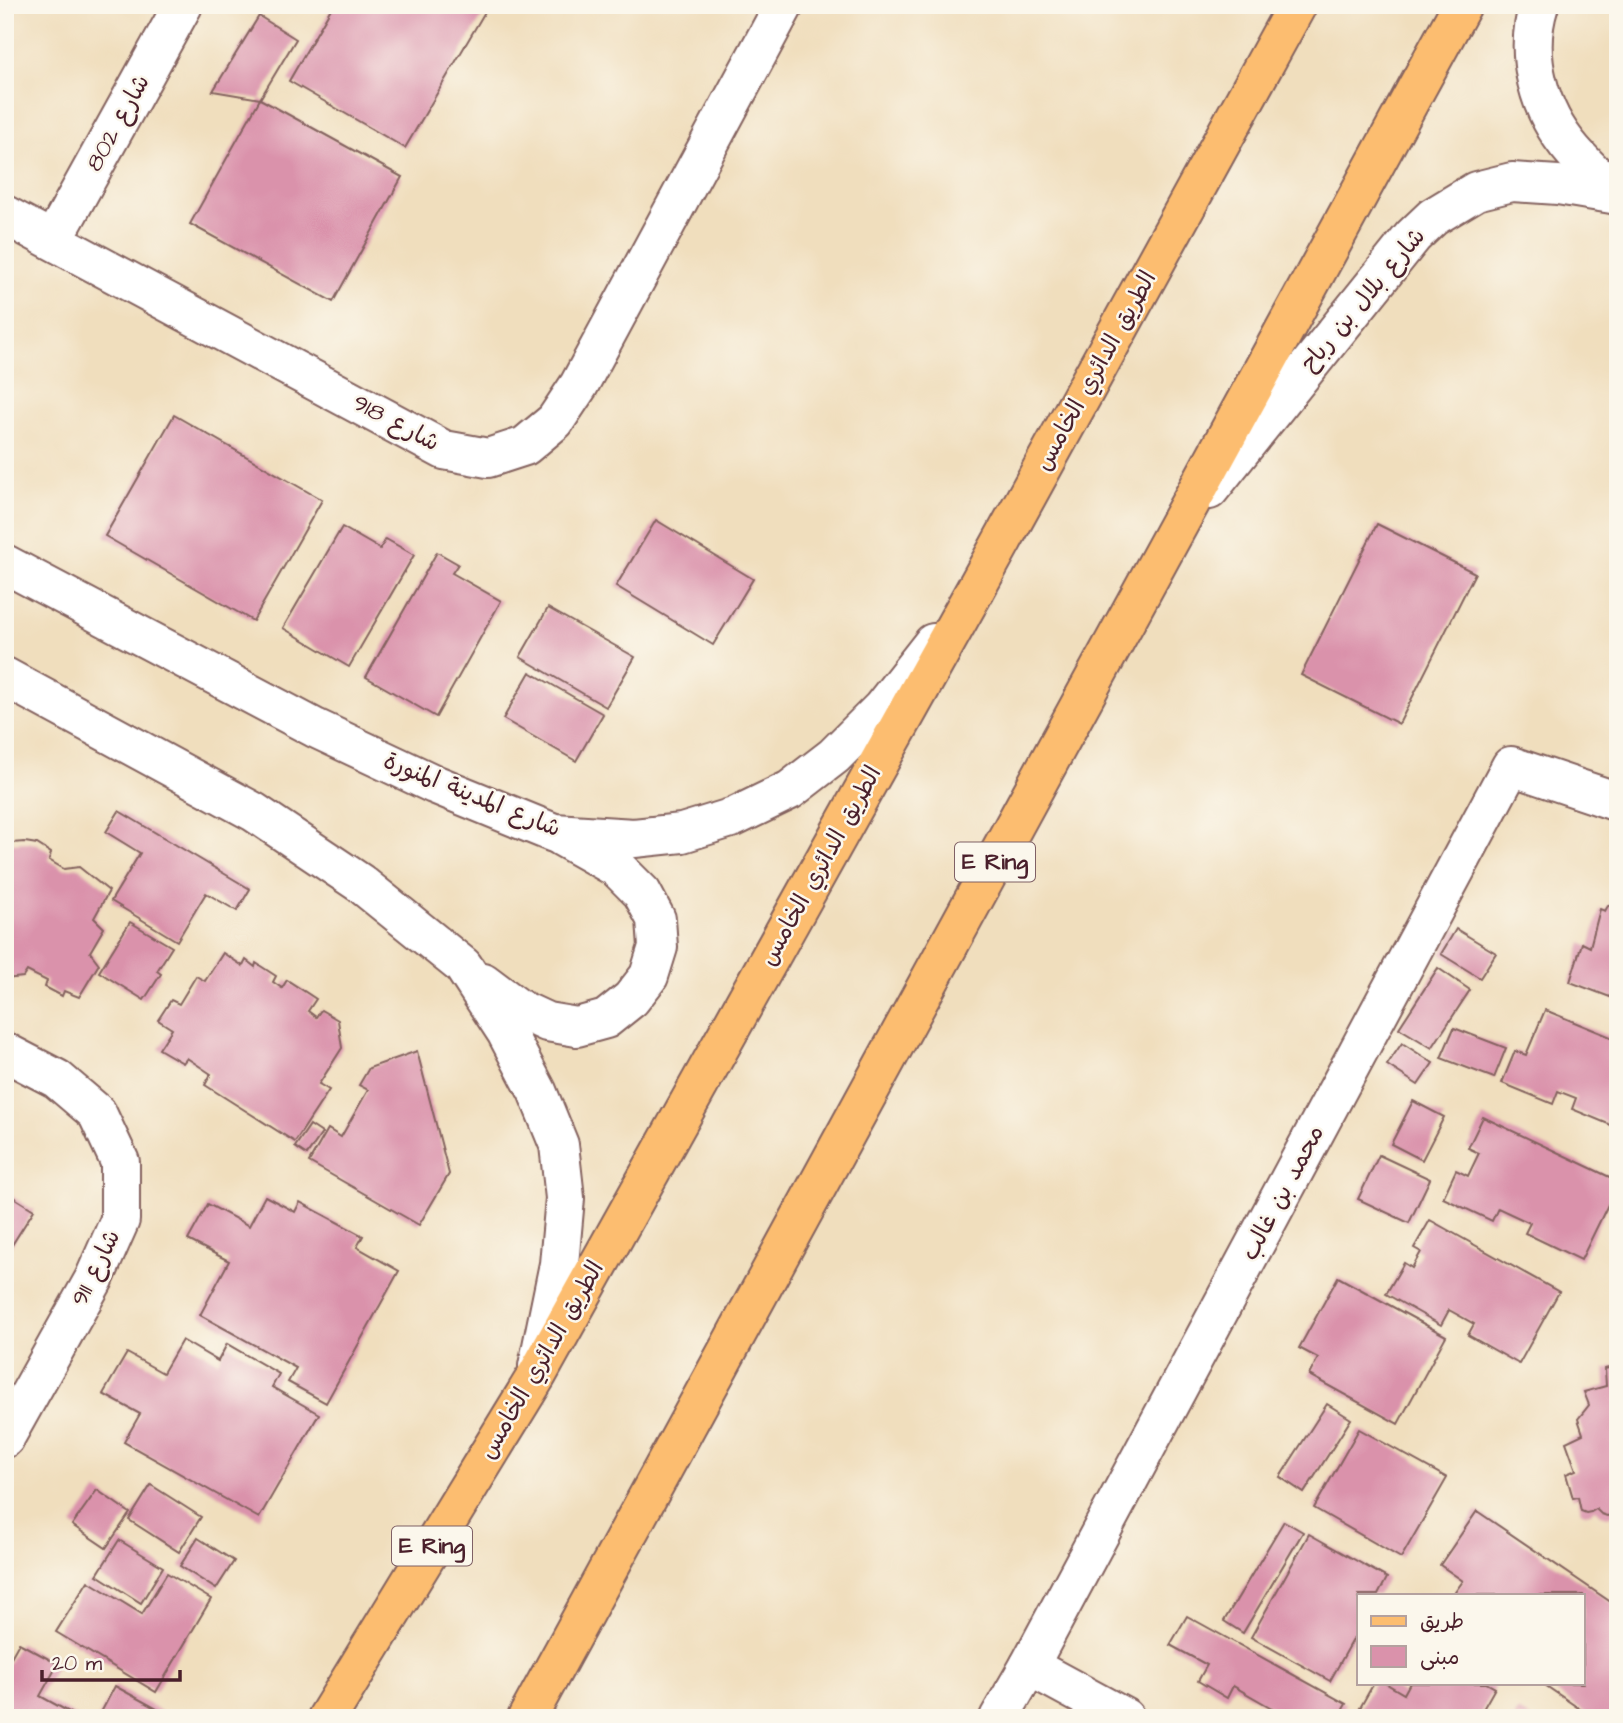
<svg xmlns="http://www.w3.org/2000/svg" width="1623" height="1723" viewBox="0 0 1623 1723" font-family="'Architects Daughter','Playpen Sans Arabic',sans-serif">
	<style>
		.building { fill: #da92ab }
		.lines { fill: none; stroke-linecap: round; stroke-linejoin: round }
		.minor-casing { stroke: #84625e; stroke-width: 42 }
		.major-casing { stroke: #84625e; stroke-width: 42 }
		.minor { stroke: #fff; stroke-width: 38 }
		.major { stroke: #fcbd6f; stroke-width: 38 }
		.labels { text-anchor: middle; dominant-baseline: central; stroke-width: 5; stroke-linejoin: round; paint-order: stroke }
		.shield { fill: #fbf7ec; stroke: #7f6065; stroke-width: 2 }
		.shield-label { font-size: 23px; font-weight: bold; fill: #4a1f2b }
		.street-label { font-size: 24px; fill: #4a1f2b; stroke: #fbf7ec }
	</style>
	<rect width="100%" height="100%" fill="#fbf7ec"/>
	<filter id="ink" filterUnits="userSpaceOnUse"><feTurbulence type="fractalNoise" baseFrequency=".0143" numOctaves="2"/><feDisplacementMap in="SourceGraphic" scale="14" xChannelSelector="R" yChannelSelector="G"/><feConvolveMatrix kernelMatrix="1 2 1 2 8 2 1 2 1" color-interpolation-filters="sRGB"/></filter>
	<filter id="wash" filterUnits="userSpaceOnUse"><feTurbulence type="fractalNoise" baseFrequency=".00686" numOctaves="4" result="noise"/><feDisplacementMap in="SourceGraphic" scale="28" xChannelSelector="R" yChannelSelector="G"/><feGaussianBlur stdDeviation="1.57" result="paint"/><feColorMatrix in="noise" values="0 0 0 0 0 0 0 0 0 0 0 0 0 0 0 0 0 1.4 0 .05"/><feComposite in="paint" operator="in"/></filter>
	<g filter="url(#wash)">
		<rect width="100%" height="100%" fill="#f0debd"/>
		<g id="blocks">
			<!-- building -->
			<g class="building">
				<polygon points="333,5 477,5 486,10 405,148 289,81"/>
				<polygon points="259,16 296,39 260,99 213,91"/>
				<polygon points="260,99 402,177 333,302 190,224"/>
				<polygon points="174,415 322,500 253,621 105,536"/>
				<polygon points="656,520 753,579 713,645 616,586"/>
				<polygon points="1377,524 1475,573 1399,724 1301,675"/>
				<polygon points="342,527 380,549 386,539 414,555 349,667 283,628"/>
				<polygon points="437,552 458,564 452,573 501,601 436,717 366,677"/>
				<polygon points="548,608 635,657 606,707 520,657"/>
				<polygon points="530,672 603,714 576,761 503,719"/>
				<polygon points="119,811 250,889 237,911 206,893 177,941 111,901 140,853 106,832"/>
				<polygon points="5,842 11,843 25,842 37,844 51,853 49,860 64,869 79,867 109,891 94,918 104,928 90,952 99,964 79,997 64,991 62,996 45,987 47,981 27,971 23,977 5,979"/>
				<polygon points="1618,903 1618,1000 1570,982 1582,943 1590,947 1600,909 1605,911 1608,906"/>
				<polygon points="130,922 172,947 157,971 161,974 144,1000 99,972"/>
				<polygon points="1456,929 1496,953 1480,978 1441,954"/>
				<polygon points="223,953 243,966 246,960 255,967 256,963 276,976 273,982 282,988 287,980 316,999 308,1011 316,1017 321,1010 338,1020 342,1048 319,1084 329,1090 295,1142 205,1085 211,1074 187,1058 183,1063 159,1049 172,1029 158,1020 171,1000 179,1004 196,976 205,981"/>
				<polygon points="1438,968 1470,990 1432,1048 1399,1028"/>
				<polygon points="1545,1010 1618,1040 1618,1128 1572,1109 1576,1098 1558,1091 1553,1104 1502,1083 1515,1051 1526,1055"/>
				<polygon points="1454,1028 1506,1048 1494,1078 1441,1058"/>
				<polygon points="1402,1043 1433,1063 1418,1085 1387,1065"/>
				<polygon points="417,1051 449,1174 419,1225 309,1162 328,1129 341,1137 368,1090 359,1085 369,1068"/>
				<polygon points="1413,1101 1444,1117 1422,1160 1391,1144"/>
				<polygon points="1483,1117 1618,1181 1618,1184 1581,1260 1525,1233 1530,1223 1498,1208 1492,1221 1443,1198 1456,1170 1468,1176 1479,1153 1468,1148"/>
				<polygon points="310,1125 322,1133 307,1155 295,1147"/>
				<polygon points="1379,1155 1430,1179 1409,1223 1358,1199"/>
				<polygon points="5,1192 34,1210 5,1256"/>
				<polygon points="265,1196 295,1212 300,1202 363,1236 357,1247 399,1271 326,1403 288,1382 296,1368 200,1315 229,1261 188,1240 208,1204 249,1226"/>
				<polygon points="1430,1220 1559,1292 1519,1364 1468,1335 1474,1324 1449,1310 1441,1325 1386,1294 1404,1263 1412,1268 1421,1252 1414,1248"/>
				<polygon points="1338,1277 1446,1336 1398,1424 1309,1375 1318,1358 1299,1348"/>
				<polygon points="182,1340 218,1361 227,1344 279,1374 272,1387 319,1414 259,1518 124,1442 140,1414 103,1394 127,1353 163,1373"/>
				<polygon points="1618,1365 1618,1513 1607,1516 1601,1514 1596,1509 1591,1512 1586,1513 1581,1511 1578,1497 1573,1498 1566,1474 1576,1470 1566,1442 1583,1434 1578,1419 1589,1405 1584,1392 1606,1386 1605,1369"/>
				<polygon points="1327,1404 1351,1419 1304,1493 1280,1477"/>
				<polygon points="1359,1429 1447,1478 1401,1558 1314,1508"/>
				<polygon points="151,1485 201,1517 179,1552 129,1520"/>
				<polygon points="97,1490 130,1513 106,1548 72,1525"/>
				<polygon points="1477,1511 1618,1607 1618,1667 1612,1675 1618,1679 1618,1705 1609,1718 1593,1718 1542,1683 1583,1683 1583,1595 1453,1595 1463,1581 1440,1565"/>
				<polygon points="1284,1521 1303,1532 1243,1633 1224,1621"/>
				<polygon points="1309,1534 1387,1578 1378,1595 1359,1595 1359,1629 1330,1681 1251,1637"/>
				<polygon points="198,1538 234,1561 216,1589 180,1566"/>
				<polygon points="119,1540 163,1567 141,1603 97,1575"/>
				<polygon points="167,1573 211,1599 156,1692 56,1632 88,1581 142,1614"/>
				<polygon points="1187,1616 1346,1704 1338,1718 1273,1718 1277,1711 1233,1686 1227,1698 1198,1681 1207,1665 1170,1645"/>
				<polygon points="19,1643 58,1664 40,1696 80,1718 5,1718 5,1668"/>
				<polygon points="1374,1683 1385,1683 1404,1694 1410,1683 1486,1683 1495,1688 1478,1718 1362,1718 1356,1715"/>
				<polygon points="115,1686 166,1714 164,1718 98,1718"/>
				<polygon points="1518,1711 1531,1718 1514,1718"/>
			</g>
		</g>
	</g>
	<g filter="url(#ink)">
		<use href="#blocks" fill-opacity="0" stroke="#84625e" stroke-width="2"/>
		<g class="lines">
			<defs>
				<g id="minor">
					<path d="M1539,5C1523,55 1539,112 1573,151C1586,166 1601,179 1614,194"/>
					<polyline points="5,215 444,450 488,458 525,446 555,421 579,385 784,5"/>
					<polyline points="53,240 183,5"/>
					<polyline points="1209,490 1413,236 1433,217 1476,191 1512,182 1558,185 1618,195"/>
					<polyline points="5,564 315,728 434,784 554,833 634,838 682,833 734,817 790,790 834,756 882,708 933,643"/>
					<polyline points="5,677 254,812 360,883 463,966 506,1032 537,1091 559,1145 565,1198 559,1264 538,1366"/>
					<polyline points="483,982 519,1009 547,1022 577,1027 606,1019 631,999 649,976 658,947 656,919 642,893 617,868 562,837"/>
					<polyline points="5,1052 57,1079 97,1113 120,1162 120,1220 94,1279 5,1438"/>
					<polyline points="1029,1666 1125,1718"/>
					<polyline points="999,1718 1029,1666 1511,766 1618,802"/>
				</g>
				<g id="major">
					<polyline points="327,1718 537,1375 974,592 1297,5"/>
					<polyline points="527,1718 1462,5"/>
				</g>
			</defs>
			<!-- minor casing -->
			<use href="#minor" class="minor-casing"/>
			<!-- major casing -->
			<use href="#major" class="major-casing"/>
			<!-- minor -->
			<use href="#minor" class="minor"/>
			<!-- major -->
			<use href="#major" class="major"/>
		</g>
	</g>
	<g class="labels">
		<!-- shield labels -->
		<g class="shield">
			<rect x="955" y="842.5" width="80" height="39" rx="5"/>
			<rect x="392" y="1526.5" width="80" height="39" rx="5"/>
		</g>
		<g class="shield-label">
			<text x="995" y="862">E Ring</text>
			<text x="432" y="1546">E Ring</text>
		</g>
		<!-- street labels -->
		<g class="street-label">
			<text transform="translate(118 123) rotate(-61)">شارع 802</text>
			<text transform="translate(1363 300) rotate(-50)">شارع بلال بن رباح</text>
			<text transform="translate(1096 371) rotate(-61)">الطريق الدائري الخامس</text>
			<text transform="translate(396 423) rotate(28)">شارع 918</text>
			<text transform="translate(472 795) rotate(22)">شارع المدينة المنورة</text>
			<text transform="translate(821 866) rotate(-61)">الطريق الدائري الخامس</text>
			<text transform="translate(1283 1193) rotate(-62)">محمد بن غالب</text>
			<text transform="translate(96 1268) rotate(-64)">شارع 911</text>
			<text transform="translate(542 1360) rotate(-60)">الطريق الدائري الخامس</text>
		</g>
	</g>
	<!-- margin -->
	<rect width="1623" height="1723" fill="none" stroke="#fbf7ec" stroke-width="28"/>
	<!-- legend -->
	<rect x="1357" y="1594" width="228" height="91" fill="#fbf7ec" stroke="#b4a19f" stroke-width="2"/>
	<rect x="1371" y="1616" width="35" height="10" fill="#fcbd6f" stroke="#b4a19f" stroke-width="2"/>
	<text x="1420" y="1628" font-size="21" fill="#4a1f2b">طريق</text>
	<rect x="1371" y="1646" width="35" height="21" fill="#da92ab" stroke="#b4a19f" stroke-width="2"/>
	<text x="1420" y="1664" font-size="21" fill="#4a1f2b">مبنى</text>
	<!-- scale -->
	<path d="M42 1670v10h138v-10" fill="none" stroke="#4a1f2b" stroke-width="3.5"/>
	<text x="52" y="1670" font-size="21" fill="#4a1f2b" stroke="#fbf7ec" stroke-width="5" paint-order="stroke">20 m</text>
</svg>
